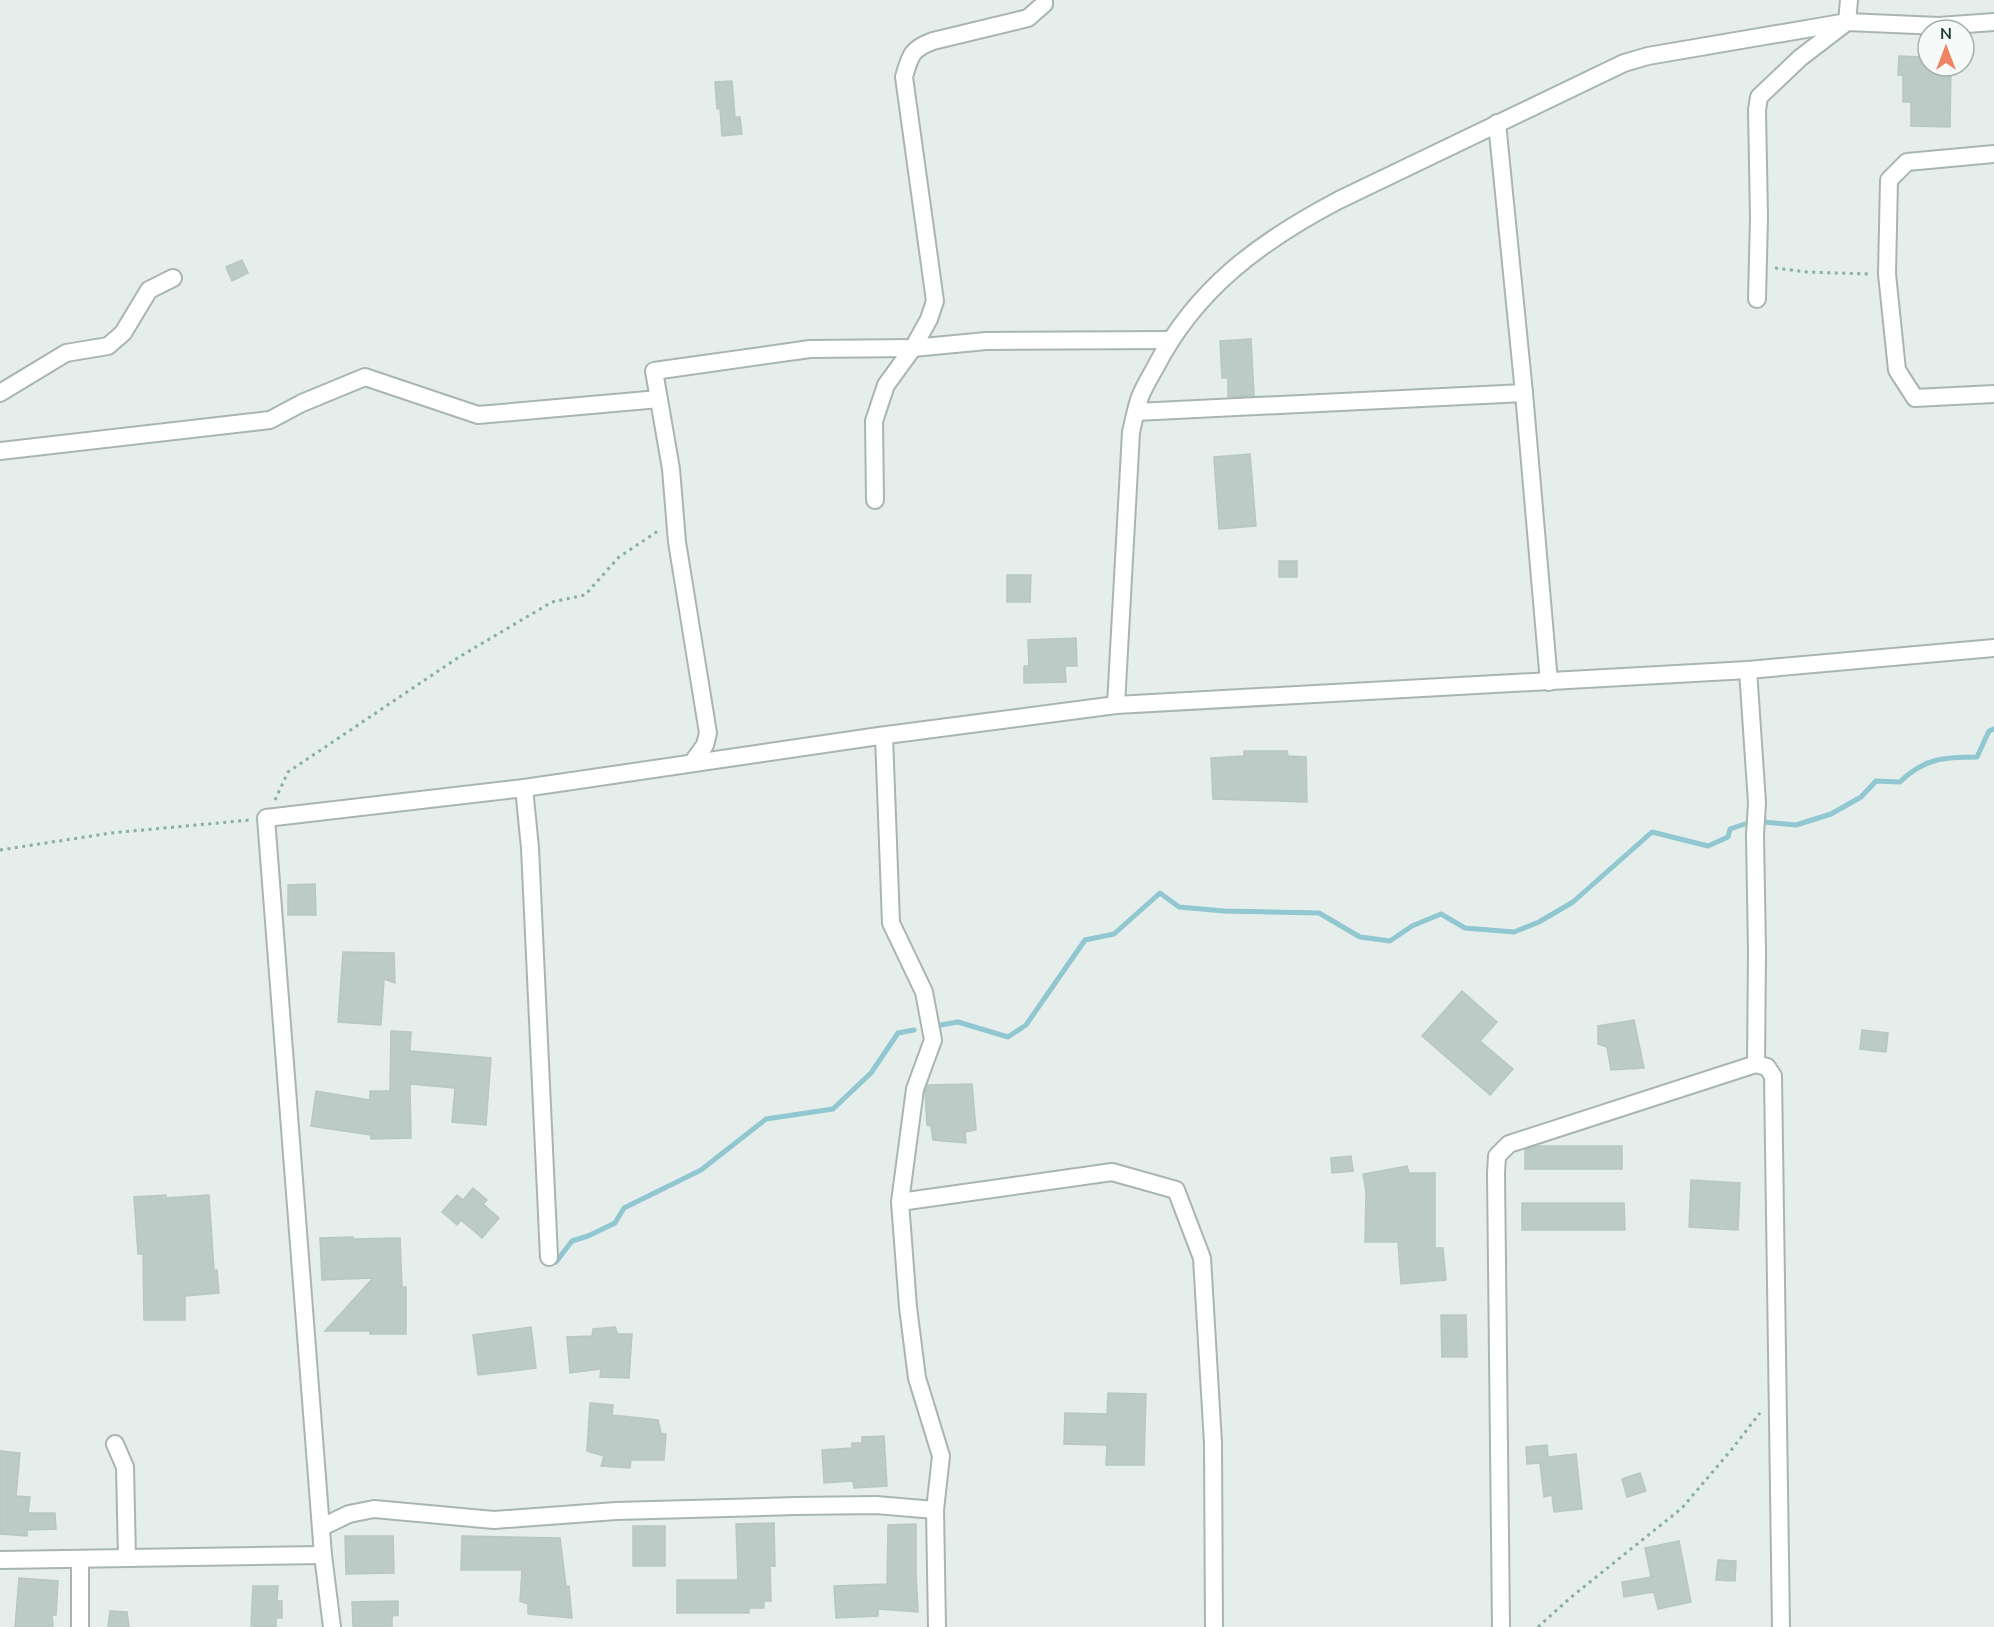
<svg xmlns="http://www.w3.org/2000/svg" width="1994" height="1627" viewBox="0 0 1994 1627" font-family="'Nunito Sans',sans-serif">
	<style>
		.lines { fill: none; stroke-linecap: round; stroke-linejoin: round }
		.stream { stroke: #90c7d0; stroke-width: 5 }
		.building { fill: #bdcbc6; stroke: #b8c7c1; stroke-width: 1.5 }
		.minor-casing { stroke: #a8b6b1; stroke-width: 20 }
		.path { stroke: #87b0a2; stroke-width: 3; stroke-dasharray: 3 4.5; stroke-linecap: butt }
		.minor { stroke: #fff; stroke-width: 16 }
	</style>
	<rect width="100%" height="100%" fill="#e5eeea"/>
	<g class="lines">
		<!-- stream -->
		<g class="stream">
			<path d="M941,1025L958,1022L1008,1037L1026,1025L1085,940L1114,934L1160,893L1179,907L1224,911L1319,913L1360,937L1390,941L1412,926L1441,914L1465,928L1514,932L1539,922L1573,902L1652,832L1708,846L1728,837L1730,829L1754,821L1796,825L1831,814L1861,797L1876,781L1900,782C1924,758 1945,757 1977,757L1989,731L1994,729"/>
			<polyline points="556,1262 572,1241 588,1236 615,1223 624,1208 701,1170 766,1119 833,1109 871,1073 898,1033 914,1030"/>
		</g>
	</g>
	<!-- building -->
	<g class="building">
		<polygon points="1899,56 1923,57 1923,59 1928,59 1928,66 1951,66 1950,127 1911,126 1911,102 1903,102 1903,75 1898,75"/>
		<polygon points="732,81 735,117 740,117 742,134 722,136 720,108 717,109 715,82"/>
		<polygon points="242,260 248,273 232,281 226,267"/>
		<polygon points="1251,339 1254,396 1228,397 1228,378 1222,378 1220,341"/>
		<polygon points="1250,454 1256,526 1219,529 1214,457"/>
		<rect x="1279" y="561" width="18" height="16"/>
		<polygon points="1007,575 1031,575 1030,602 1007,602"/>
		<polygon points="1076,638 1077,666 1065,666 1066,682 1024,683 1024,666 1029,666 1028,640"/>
		<polygon points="1244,751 1287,751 1288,756 1306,757 1307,802 1213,799 1211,758 1244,756"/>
		<polygon points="315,884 316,915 288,915 288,885"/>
		<polygon points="343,952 394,953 395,983 384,979 381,1025 338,1022"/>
		<polygon points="1462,991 1497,1022 1480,1041 1513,1069 1490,1095 1422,1036"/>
		<polygon points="1634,1020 1644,1068 1611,1070 1607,1047 1598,1044 1598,1026"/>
		<polygon points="1862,1030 1888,1033 1886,1052 1860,1049"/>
		<polygon points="391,1031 411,1032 410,1051 491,1058 486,1125 452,1122 455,1088 410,1084 411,1138 371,1139 371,1135 311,1126 316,1091 370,1100 370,1091 390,1091"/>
		<polygon points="972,1084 976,1130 965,1132 966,1143 933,1140 931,1126 927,1125 925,1092 928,1085"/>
		<polygon points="1536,1146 1622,1146 1622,1169 1525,1169 1525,1150"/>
		<polygon points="1351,1156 1353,1171 1332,1173 1331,1158"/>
		<polygon points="1407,1166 1409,1173 1435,1173 1435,1248 1443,1248 1446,1280 1401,1284 1398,1242 1365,1242 1366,1191 1363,1174"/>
		<polygon points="1691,1180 1740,1183 1738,1230 1689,1227"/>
		<polygon points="473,1188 487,1200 483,1204 499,1218 482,1238 461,1220 457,1225 442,1212 457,1195 463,1200"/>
		<polygon points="166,1195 166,1198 209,1195 214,1270 217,1270 219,1293 185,1296 185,1320 144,1320 143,1254 138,1254 134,1197"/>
		<polygon points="1522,1203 1624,1203 1625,1230 1522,1230"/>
		<polygon points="353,1237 353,1239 400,1238 402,1287 406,1287 406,1334 370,1334 370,1331 325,1331 373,1278 322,1280 320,1238"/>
		<polygon points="1441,1315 1466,1315 1467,1357 1442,1357"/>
		<polygon points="531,1327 536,1368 478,1375 473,1335"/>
		<polygon points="615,1327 618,1334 632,1334 629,1378 600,1377 601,1369 570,1373 567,1337 592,1336 593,1329"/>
		<polygon points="1108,1393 1146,1394 1144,1465 1106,1465 1107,1445 1064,1444 1065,1413 1107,1414"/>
		<polygon points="590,1403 613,1405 612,1415 658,1420 661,1433 666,1434 664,1460 631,1460 630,1468 601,1466 604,1456 587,1451"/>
		<polygon points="884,1436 887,1486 854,1488 853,1481 824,1483 822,1450 852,1448 852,1443 862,1443 862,1437"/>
		<polygon points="1547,1445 1548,1457 1576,1454 1582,1509 1554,1512 1552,1495 1544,1497 1540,1463 1527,1464 1526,1447"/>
		<polygon points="0,1451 20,1453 16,1496 30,1497 28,1513 55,1513 56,1529 27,1530 27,1536 0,1534"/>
		<polygon points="1640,1473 1646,1491 1627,1497 1622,1479"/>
		<polygon points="774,1523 775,1566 770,1566 771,1601 764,1601 764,1608 749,1608 749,1613 677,1613 677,1580 738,1580 736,1524"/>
		<polygon points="916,1524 916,1572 918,1612 878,1609 878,1616 836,1618 834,1586 887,1584 888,1525"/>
		<rect x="633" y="1526" width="32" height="40"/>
		<polygon points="345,1536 393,1536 394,1573 346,1574"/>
		<polygon points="462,1536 560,1538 566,1586 569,1586 572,1618 528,1614 528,1604 520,1601 522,1570 461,1570"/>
		<polygon points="1679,1541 1691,1602 1658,1609 1654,1592 1624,1597 1622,1582 1651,1577 1645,1548"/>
		<polygon points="1718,1560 1736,1561 1735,1581 1716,1580"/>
		<polygon points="19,1578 58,1581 56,1615 52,1615 53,1627 15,1627"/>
		<polygon points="253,1586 278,1586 277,1601 282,1601 282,1618 276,1618 276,1627 251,1626"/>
		<polygon points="398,1601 398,1615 392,1616 392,1627 353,1627 352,1602"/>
		<polygon points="110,1611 127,1612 129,1627 108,1627"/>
	</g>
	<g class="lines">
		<defs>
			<g id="minor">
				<path d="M1044,0V4L1028,18L933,41C911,49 910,56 904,77L935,301L929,319L913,348L986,341L1169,340"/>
				<polyline points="1497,123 1524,393 1549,682"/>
				<polyline points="1994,154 1907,162 1889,180 1887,274 1897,370 1915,398 1994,394"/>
				<polyline points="1757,299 1759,218 1757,110 1759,97 1800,58 1847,22 1849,0"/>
				<polyline points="0,393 66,353 108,346 123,333 149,290 173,278"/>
				<polyline points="1136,412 1524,393"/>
				<polyline points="0,451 270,420 302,403 365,377 478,415 659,399"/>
				<polyline points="875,500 874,421 886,385 913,348"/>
				<polyline points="1748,670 1757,803 1755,835 1757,953 1756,1064"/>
				<path d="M1116,705L1131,432C1134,420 1136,408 1140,397C1144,387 1150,377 1155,368C1196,288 1261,241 1339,200L1624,63L1648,56L1847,22L1939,26L1994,22"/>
				<polyline points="884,736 891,923 924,992 933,1040 915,1089 900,1202 908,1307 917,1378 941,1456 935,1510 937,1627"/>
				<polyline points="692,763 705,745 708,733 677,542 671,469 654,371 810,349 913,348"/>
				<polyline points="524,788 530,848 549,1257"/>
				<polyline points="900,1202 1112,1172 1176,1190 1202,1258 1213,1443 1214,1627"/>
				<polyline points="115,1444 125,1467 127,1558"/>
				<polyline points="322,1527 349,1514 374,1509 494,1520 616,1511 796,1506 876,1505 935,1510"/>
				<polyline points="0,1560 323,1555"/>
				<polyline points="80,1627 80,1559"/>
				<polyline points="332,1627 323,1555 266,818 524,788 879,736 1116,705 1748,670 1994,648"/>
				<polyline points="1501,1627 1496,1173 1497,1156 1509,1144 1756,1064 1767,1067 1773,1076 1781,1627"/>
			</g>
		</defs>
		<!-- minor casing -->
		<use href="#minor" class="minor-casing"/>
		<!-- path -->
		<g class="path">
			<polyline points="1775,268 1807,272 1870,274"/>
			<polyline points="275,800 288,772 459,657 552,602 585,595 619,557 658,531"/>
			<polyline points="0,850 111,833 250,820"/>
			<polyline points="1538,1627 1570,1598 1682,1508 1732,1449 1760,1413"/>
		</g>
		<!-- minor -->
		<use href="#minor" class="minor"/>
	</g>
	<!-- north arrow -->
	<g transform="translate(1946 48)"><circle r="28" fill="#f6faf8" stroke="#a2afab" stroke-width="1.5"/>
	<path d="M0-4.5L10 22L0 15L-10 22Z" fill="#ec8465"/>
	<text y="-9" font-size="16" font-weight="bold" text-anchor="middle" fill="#253f38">N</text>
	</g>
</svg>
